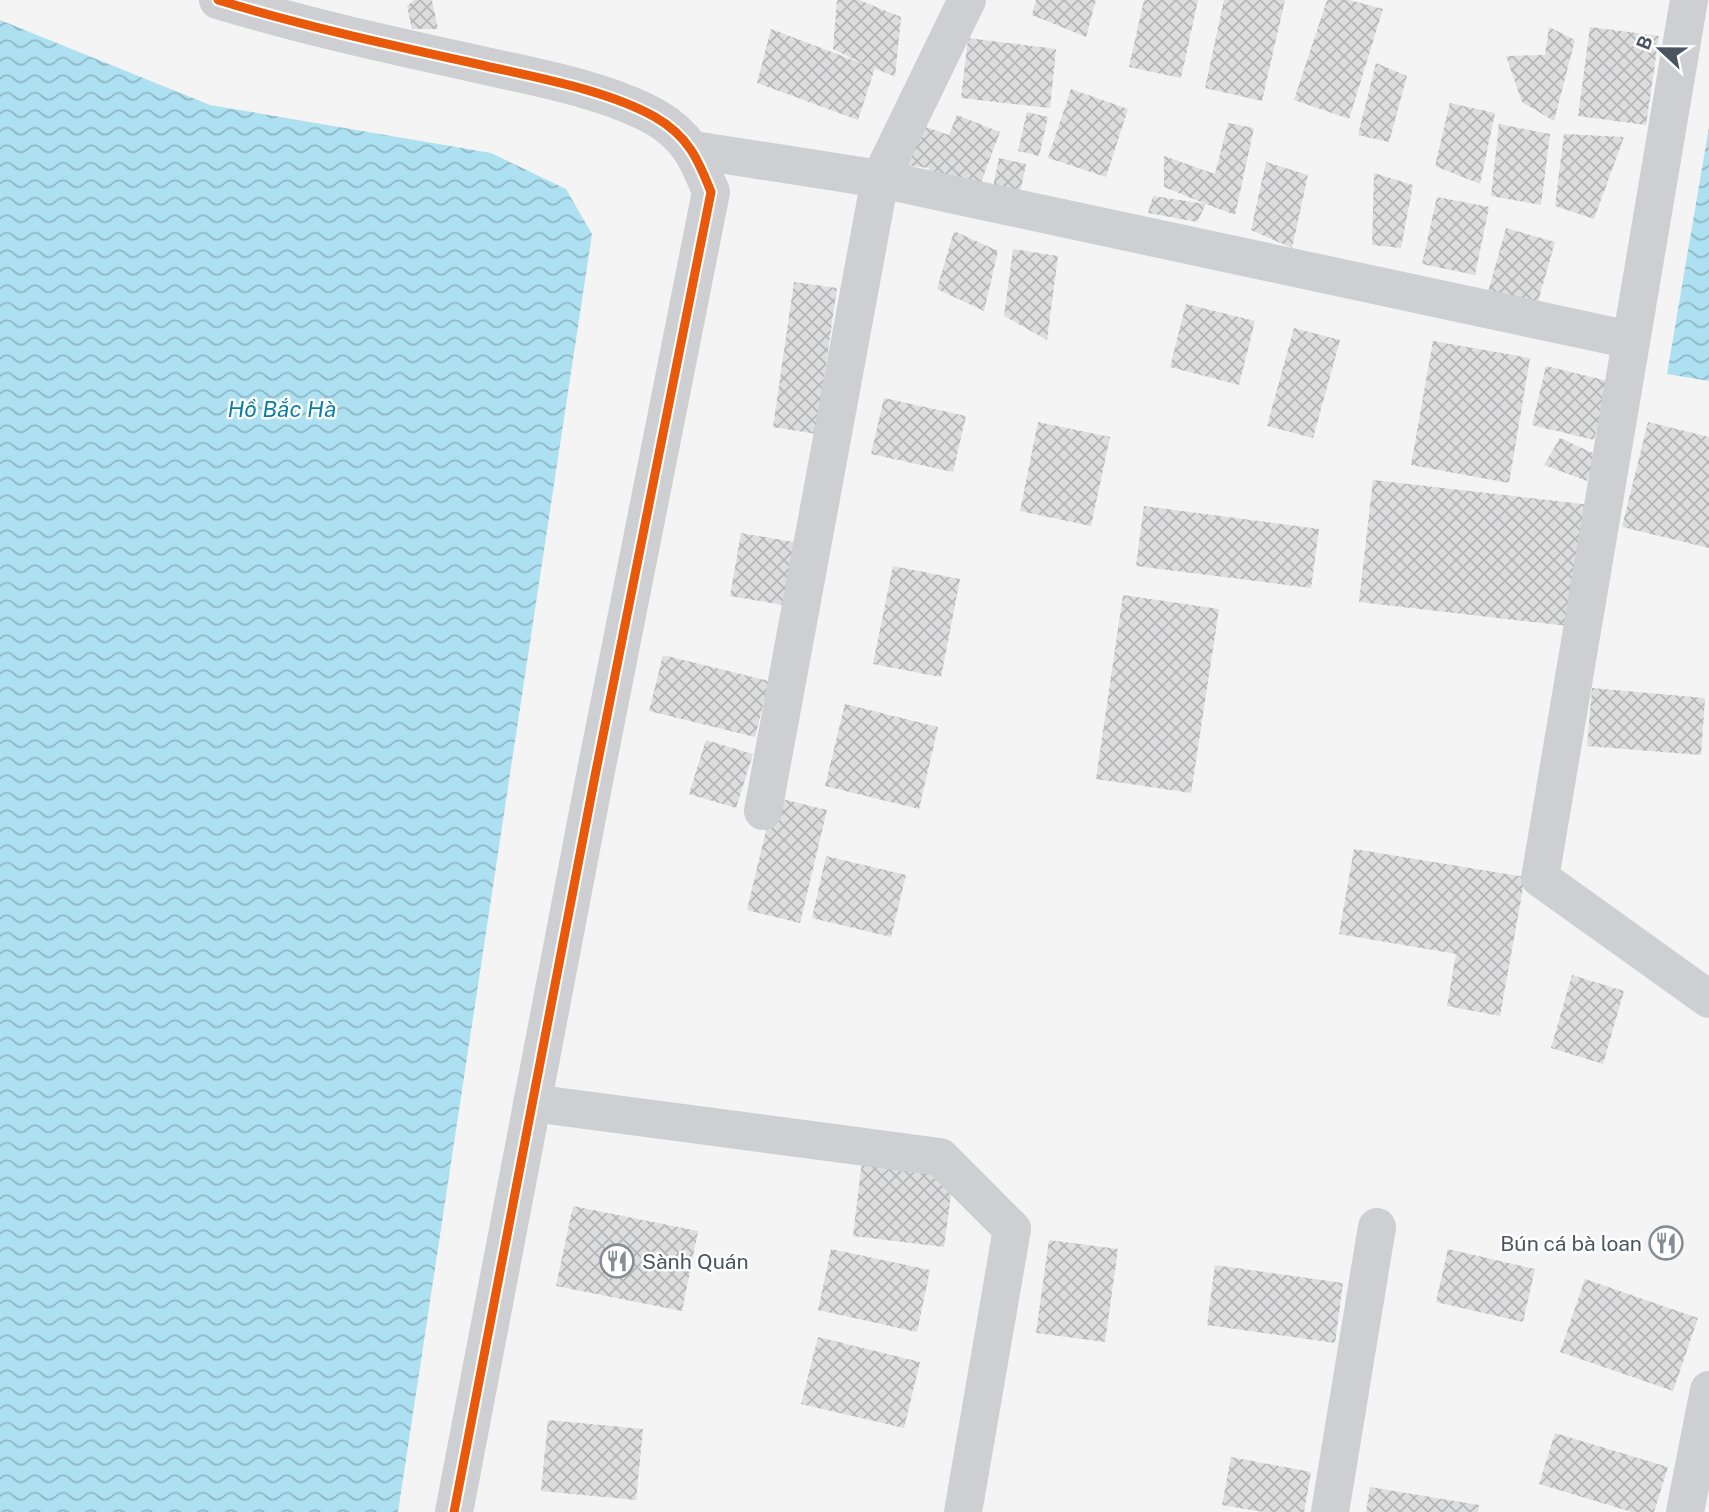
<svg xmlns="http://www.w3.org/2000/svg" width="1709" height="1512" viewBox="0 0 1709 1512" font-family="'Public Sans',sans-serif">
	<style>
		.water { fill: url(#water-waves) }
		.building { fill: url(#building-cross-hatch) }
		.lines { fill: none; stroke-linecap: round; stroke-linejoin: round }
		.minor { stroke: #cecfd2; stroke-width: 38 }
		.cycleway-casing { stroke: #fff; stroke-width: 13 }
		.cycleway { stroke: #e8590c; stroke-width: 9 }
		.labels { text-anchor: middle; dominant-baseline: central; stroke-width: 5; stroke-linejoin: round; paint-order: stroke }
		.poi-label { font-size: 21px; fill: #4a5561; stroke: #fff; text-anchor: end }
		.water-label { font-size: 23px; font-style: italic; fill: #0a7fa5; stroke: #fff }
	</style>
	<defs>
		<pattern id="water-waves" width="16" height="10" patternUnits="userSpaceOnUse" patternTransform="scale(1.75)"><rect width="16" height="10" fill="#ade0f0"/><path d="M0 5q4-4 8 0t8 0" fill="none" stroke="#8fb8c6"/></pattern>
		<pattern id="building-cross-hatch" width="8" height="8" patternUnits="userSpaceOnUse" patternTransform="scale(1.75)"><rect width="8" height="8" fill="#ddddde"/><path d="M0 0l8 8M0 8l8-8" fill="none" stroke="#b5b6b7"/></pattern>
	</defs>
	<rect width="100%" height="100%" fill="#f4f4f4"/>
	<!-- water -->
	<g class="water">
		<polygon points="0,20 210,105 491,153 566,189 592,234 398,1512 0,1512"/>
		<polygon points="1709,127 1709,381 1667,374"/>
	</g>
	<!-- building -->
	<g class="building">
		<polygon points="414,0 432,0 438,29 412,29 407,6"/>
		<polygon points="837,0 859,0 901,17 895,77 875,68 858,120 757,83 771,29 866,65 833,49"/>
		<polygon points="1036,0 1096,0 1086,37 1032,15"/>
		<polygon points="1144,0 1198,0 1181,78 1129,67"/>
		<polygon points="1224,0 1285,0 1262,101 1205,88"/>
		<polygon points="1327,0 1349,0 1383,9 1349,119 1294,100"/>
		<polygon points="1549,27 1575,40 1554,121 1522,102 1506,56 1545,55"/>
		<polygon points="1590,27 1659,36 1646,125 1578,116"/>
		<polygon points="968,38 1056,49 1050,108 961,98"/>
		<polygon points="1376,63 1407,76 1389,142 1358,135"/>
		<polygon points="1071,89 1128,109 1106,177 1048,158"/>
		<polygon points="1450,103 1495,113 1480,184 1435,166"/>
		<polygon points="1027,112 1048,117 1039,156 1018,151"/>
		<polygon points="957,115 1000,132 977,193 928,184 929,168 901,165 917,124 949,135"/>
		<polygon points="1228,123 1254,128 1235,215 1206,204 1197,222 1148,213 1153,196 1206,204 1164,187 1164,156 1215,174"/>
		<polygon points="1499,124 1550,134 1541,205 1491,196"/>
		<polygon points="1564,134 1624,137 1594,219 1555,206"/>
		<polygon points="999,158 1026,164 1019,198 992,192"/>
		<polygon points="1266,162 1308,175 1292,248 1251,230"/>
		<polygon points="1374,173 1413,185 1401,248 1372,245"/>
		<polygon points="1437,197 1489,207 1475,275 1422,264"/>
		<polygon points="1506,228 1555,242 1537,305 1488,292"/>
		<polygon points="954,231 998,251 984,311 937,289"/>
		<polygon points="1013,249 1058,256 1047,340 1004,316"/>
		<polygon points="794,282 837,288 816,434 773,427"/>
		<polygon points="1186,304 1255,321 1239,385 1170,367"/>
		<polygon points="1294,328 1340,340 1313,438 1267,426"/>
		<polygon points="1433,341 1530,358 1509,483 1411,465"/>
		<polygon points="1546,366 1608,381 1594,440 1532,425"/>
		<polygon points="884,398 966,416 953,472 871,454"/>
		<polygon points="1038,422 1110,437 1091,526 1020,511"/>
		<polygon points="1648,422 1709,437 1709,548 1622,527"/>
		<polygon points="1560,438 1597,455 1587,481 1544,465"/>
		<polygon points="1373,480 1600,506 1586,628 1359,602"/>
		<polygon points="1144,506 1319,529 1311,588 1136,566"/>
		<polygon points="741,533 794,542 783,605 730,596"/>
		<polygon points="893,566 960,579 941,677 873,664"/>
		<polygon points="1123,595 1219,609 1191,793 1096,779"/>
		<polygon points="663,655 769,681 755,737 649,711"/>
		<polygon points="1592,688 1705,698 1701,755 1587,746"/>
		<polygon points="845,704 938,727 919,809 825,786"/>
		<polygon points="706,740 753,754 736,808 689,794"/>
		<polygon points="774,797 827,810 800,923 747,910"/>
		<polygon points="1354,849 1525,877 1500,1016 1447,1006 1456,954 1339,934"/>
		<polygon points="826,856 906,875 891,937 812,918"/>
		<polygon points="1572,975 1624,991 1603,1064 1551,1048"/>
		<polygon points="862,1161 954,1172 944,1247 853,1236"/>
		<polygon points="573,1206 698,1231 682,1311 556,1286"/>
		<polygon points="1049,1240 1118,1249 1105,1342 1036,1333"/>
		<polygon points="831,1249 930,1270 917,1332 818,1310"/>
		<polygon points="1448,1249 1535,1269 1523,1322 1436,1302"/>
		<polygon points="1215,1265 1343,1283 1335,1343 1207,1325"/>
		<polygon points="1585,1279 1698,1318 1673,1391 1560,1352"/>
		<polygon points="818,1337 920,1362 904,1428 801,1404"/>
		<polygon points="548,1420 643,1429 636,1500 541,1491"/>
		<polygon points="1555,1433 1668,1467 1654,1512 1632,1512 1539,1484"/>
		<polygon points="1231,1457 1311,1472 1304,1512 1263,1512 1222,1505"/>
		<polygon points="1370,1487 1479,1505 1478,1512 1366,1512"/>
	</g>
	<g class="lines">
		<!-- minor -->
		<g class="minor">
			<path d="M218,0C303,26 390,45 477,64C533,77 605,89 655,117C688,136 698,159 711,192L594,781L454,1512"/>
			<polyline points="1689,0 1540,878 1709,999"/>
			<polyline points="694,150 880,179 1631,340"/>
			<polyline points="763,811 880,179 967,0"/>
			<polyline points="532,1103 940,1157 1012,1229 963,1512"/>
			<polyline points="1330,1512 1377,1227"/>
			<polyline points="1685,1512 1709,1390"/>
		</g>
		<defs>
			<path id="cycleway" d="M218,0C303,26 390,45 477,64C533,77 605,89 655,117C688,136 698,159 711,192L594,781L454,1512"/>
		</defs>
		<!-- cycleway casing -->
		<use href="#cycleway" class="cycleway-casing"/>
		<!-- cycleway -->
		<use href="#cycleway" class="cycleway"/>
	</g>
	<!-- icons -->
	<defs>
		<symbol id="restaurant-ring" viewBox="-11 -11 22 22"><circle r="9.5" fill="#fff" stroke="#868d94" stroke-width="1.5"/><path d="M-5-6h1v4h1v-4h1v4h1v-4h1v5L-1.5 .5V6h-2V.5L-5-1ZM5-6V6H3V1.5H1.5Q1.5-4 5-6Z" fill="#868d94"/></symbol>
	</defs>
	<g fill-rule="evenodd">
		<use href="#restaurant-ring" x="1647" y="1224" width="38" height="38"/>
		<use href="#restaurant-ring" x="598" y="1242" width="38" height="38"/>
	</g>
	<g class="labels">
		<!-- poi labels -->
		<g class="poi-label">
			<text x="1642" y="1243">Bún cá bà loan</text>
			<text x="642" y="1261" text-anchor="start">Sành Quán</text>
		</g>
		<!-- water labels -->
		<g class="water-label">
			<text x="282" y="408">Hồ Bắc Hà</text>
		</g>
	</g>
	<!-- north arrow -->
	<g transform="translate(1660 49) rotate(292)" stroke="#ffffff" stroke-width="5" paint-order="stroke">
	<path d="M0-5L12 26L0 18L-12 26Z" fill="#4a5561"/>
	<text y="-10" font-size="19" font-weight="bold" text-anchor="middle" fill="#4a5561">B</text>
	</g>
</svg>
